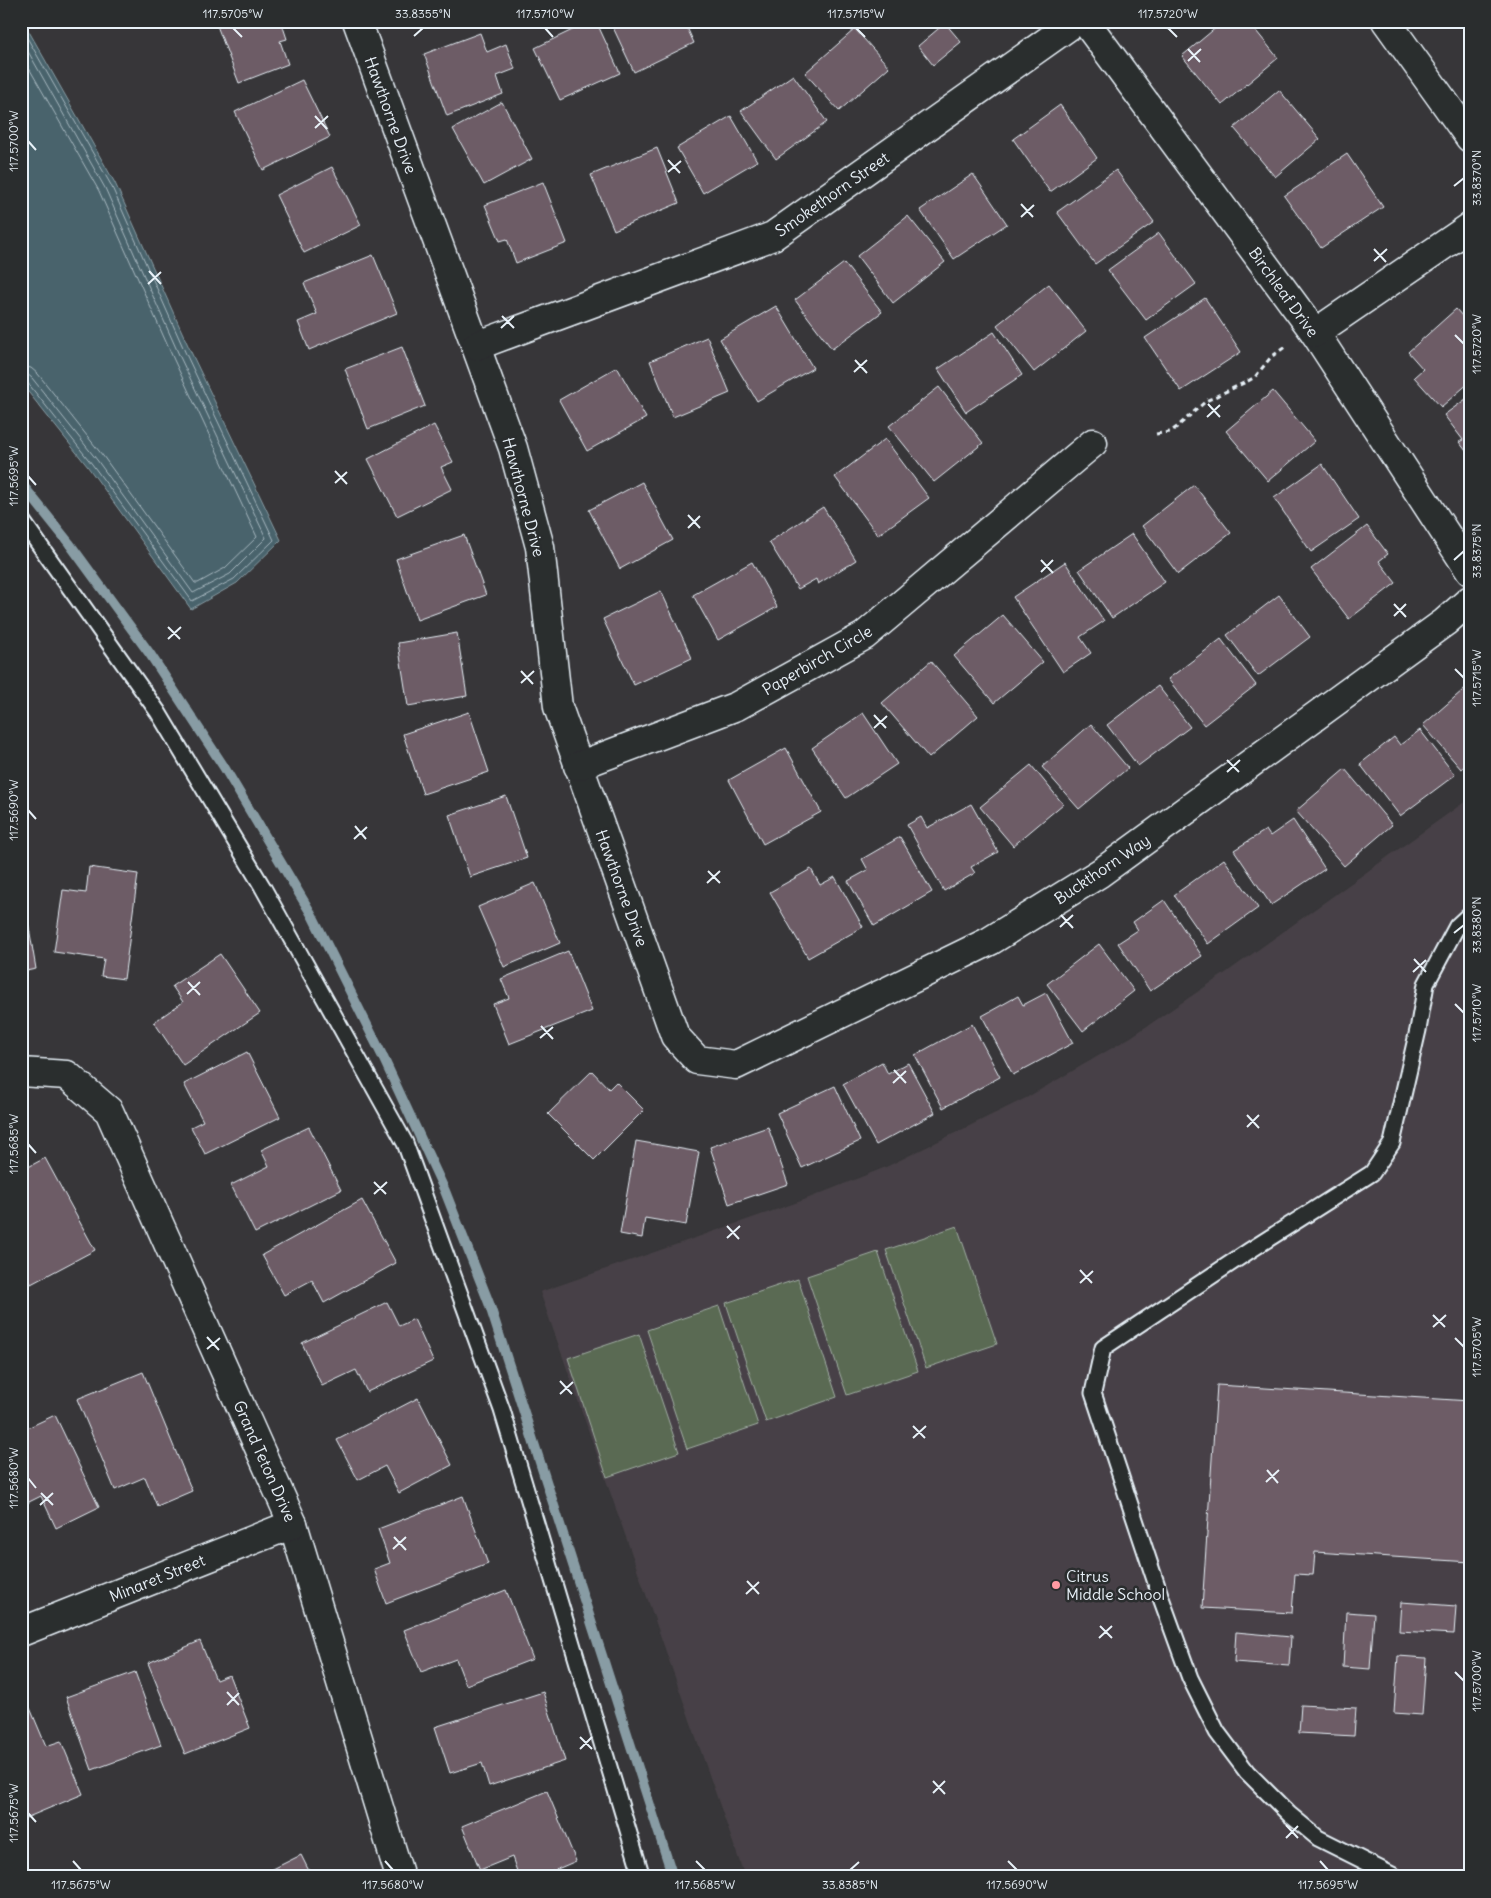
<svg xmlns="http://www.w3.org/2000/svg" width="1491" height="1898" viewBox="0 0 1491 1898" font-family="Delius,sans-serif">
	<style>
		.built { fill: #474146 }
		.green { fill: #5a6a52; stroke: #a1aea5 }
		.water { fill: #48636c; stroke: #889ca4 }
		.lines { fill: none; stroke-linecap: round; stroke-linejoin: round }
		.shore { stroke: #a8b8c0; stroke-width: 1 }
		.stream { stroke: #889ca4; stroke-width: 10 }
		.building { fill: #6d5c66; stroke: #e8f1f8 }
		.service-casing { stroke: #e8f1f8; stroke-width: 19 }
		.minor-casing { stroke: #e8f1f8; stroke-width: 31 }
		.secondary-casing { stroke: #e8f1f8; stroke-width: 31 }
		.path { stroke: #e8f1f8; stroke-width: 3; stroke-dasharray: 5 4; stroke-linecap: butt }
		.service { stroke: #2a2d2e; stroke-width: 15 }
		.minor { stroke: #2a2d2e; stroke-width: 28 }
		.secondary { stroke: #2a2d2e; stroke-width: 28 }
		.ticks { fill: none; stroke: #e8f1f8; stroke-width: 2 }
		.poi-dot { fill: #ff9aa2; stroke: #2a2d2e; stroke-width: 2 }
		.labels { text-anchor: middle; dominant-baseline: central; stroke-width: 5; stroke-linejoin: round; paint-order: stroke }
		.street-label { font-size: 16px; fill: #e8f1f8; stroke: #2a2d2e }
		.poi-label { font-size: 16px; fill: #e8f1f8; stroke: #2a2d2e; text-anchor: start }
		.neatline { fill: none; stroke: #e8f1f8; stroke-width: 2 }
		.ticks-label { font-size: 12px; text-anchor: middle; fill: #e8f1f8 }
	</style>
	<rect width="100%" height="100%" fill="#373639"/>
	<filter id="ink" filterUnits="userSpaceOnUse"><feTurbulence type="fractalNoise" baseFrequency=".02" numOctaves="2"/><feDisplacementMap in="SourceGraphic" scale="10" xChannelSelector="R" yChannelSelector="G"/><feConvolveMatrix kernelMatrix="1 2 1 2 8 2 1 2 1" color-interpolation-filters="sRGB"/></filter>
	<g filter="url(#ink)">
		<!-- built -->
		<polygon class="built" points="1470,798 1470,1877 745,1877 540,1292 804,1200 886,1167 1026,1098 1131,1037 1227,972"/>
		<!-- green -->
		<g class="green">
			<polygon points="957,1226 997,1344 926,1368 886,1250"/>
			<polygon points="878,1252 918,1371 847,1395 807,1276"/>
			<polygon points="798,1279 837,1397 766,1422 726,1303"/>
			<polygon points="719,1306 758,1425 687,1449 647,1330"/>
			<polygon points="639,1334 679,1452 607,1477 568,1358"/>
		</g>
		<!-- water -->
		<polygon class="water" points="21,21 23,21 115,183 191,352 281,540 237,583 191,609 88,467 21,383"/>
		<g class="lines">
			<!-- shore -->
			<g class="shore">
				<polyline points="21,27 111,185 186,354 274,540 234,579 192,601 92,464 27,382 21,380"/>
				<polyline points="21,39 105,188 180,357 266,538 230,574 193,593 97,460 32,378 27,374 21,374"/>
				<polyline points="21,54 99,191 174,360 257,537 225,568 198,583 195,583 103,456 38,374 31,368 21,366"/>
			</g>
			<!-- stream -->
			<polyline class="stream" points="21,483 69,543 150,654 224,767 312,915 382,1055 445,1191 489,1303 673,1877"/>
		</g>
		<!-- building -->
		<g class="building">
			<polygon points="219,21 281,21 287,39 280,41 288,64 239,83 216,23"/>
			<polygon points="591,21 596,21 620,73 560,100 535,48"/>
			<polygon points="610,21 684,21 694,43 634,72"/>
			<polygon points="1162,21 1180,21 1169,30"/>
			<polygon points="1224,21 1248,21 1278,58 1222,105 1182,56"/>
			<polygon points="945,23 961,42 933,65 918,46"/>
			<polygon points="855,29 889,67 839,111 805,73"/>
			<polygon points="480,33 487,52 506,44 515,69 497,76 503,94 447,116 424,54"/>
			<polygon points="793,75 827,122 776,159 741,111"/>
			<polygon points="302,80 330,137 263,170 235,112"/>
			<polygon points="1279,90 1320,139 1275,177 1234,128"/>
			<polygon points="502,102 532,159 484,185 453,129"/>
			<polygon points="1060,105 1097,158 1050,192 1013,139"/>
			<polygon points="731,116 757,161 703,193 677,148"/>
			<polygon points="657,148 679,203 614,230 591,175"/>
			<polygon points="1347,154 1383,207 1321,248 1284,196"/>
			<polygon points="332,167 361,225 304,253 276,195"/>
			<polygon points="1116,170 1154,222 1095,264 1057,212"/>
			<polygon points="973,174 1007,224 954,259 920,210"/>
			<polygon points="543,182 567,243 516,263 507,239 500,241 485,205"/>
			<polygon points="908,216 945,262 893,303 857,256"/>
			<polygon points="1159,233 1196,284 1146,320 1108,270"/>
			<polygon points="373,255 397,313 309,350 298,322 317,314 304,283"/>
			<polygon points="844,263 882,312 832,349 795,300"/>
			<polygon points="1049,284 1086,331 1034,372 997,325"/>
			<polygon points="1205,298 1241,352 1181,391 1145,338"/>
			<polygon points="776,306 813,368 757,401 720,339"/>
			<polygon points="1456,309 1470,325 1470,382 1441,407 1414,377 1423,369 1408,352"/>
			<polygon points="994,332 1022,375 966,412 938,369"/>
			<polygon points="707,337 730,393 673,417 650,361"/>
			<polygon points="402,347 425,406 368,429 345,369"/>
			<polygon points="617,367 646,418 587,451 559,400"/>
			<polygon points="939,387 983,443 934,482 889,426"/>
			<polygon points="1273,391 1315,441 1268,481 1226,431"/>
			<polygon points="1470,396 1470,456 1459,442 1463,440 1444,415"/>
			<polygon points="434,425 453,462 441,467 452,489 397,516 368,459"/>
			<polygon points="885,439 929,498 878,535 835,477"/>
			<polygon points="1322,464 1359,519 1311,552 1274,498"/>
			<polygon points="642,482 673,540 620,569 589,510"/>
			<polygon points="1194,485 1231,533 1178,574 1142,526"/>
			<polygon points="823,507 856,560 818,584 816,579 798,589 769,542"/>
			<polygon points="1367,526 1388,554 1379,561 1396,583 1349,619 1311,569"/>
			<polygon points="1132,534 1165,582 1112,618 1079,570"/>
			<polygon points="464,535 486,595 417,620 396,559"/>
			<polygon points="752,562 777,607 718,640 693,595"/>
			<polygon points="1065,562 1104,621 1080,637 1091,653 1063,672 1013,597"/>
			<polygon points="661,591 692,658 634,685 603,619"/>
			<polygon points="1279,595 1310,637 1258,676 1227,635"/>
			<polygon points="1003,615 1043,662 994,703 954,656"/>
			<polygon points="457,633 467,696 408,706 398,643"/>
			<polygon points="1221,639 1256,685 1204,725 1168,679"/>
			<polygon points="931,661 978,716 929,758 882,703"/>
			<polygon points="1470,684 1470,762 1461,769 1423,725"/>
			<polygon points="1158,686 1190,727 1138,766 1107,725"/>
			<polygon points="469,712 489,772 423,794 403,734"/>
			<polygon points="863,713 897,764 846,798 812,748"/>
			<polygon points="1091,724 1128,768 1079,809 1042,767"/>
			<polygon points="1420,730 1455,775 1400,816 1360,764 1394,737 1400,745"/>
			<polygon points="786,748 821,812 763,844 729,780"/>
			<polygon points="1031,765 1063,804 1013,846 980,807"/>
			<polygon points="1345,769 1392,825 1344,866 1296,811"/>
			<polygon points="506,796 527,858 470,877 449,815"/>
			<polygon points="971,804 998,852 971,867 975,873 944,891 907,825 921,817 927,828"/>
			<polygon points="1293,820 1325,869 1271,905 1234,850 1266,830 1270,836"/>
			<polygon points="900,837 932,892 874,926 848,881 868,870 862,859"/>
			<polygon points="1224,859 1258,908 1208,944 1174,895"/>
			<polygon points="89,867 138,874 124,979 101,976 104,959 54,952 63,890 86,893"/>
			<polygon points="811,869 820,885 835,877 863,927 808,958 770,892"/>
			<polygon points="21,880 36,969 21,972"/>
			<polygon points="535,883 560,943 504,967 478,907"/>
			<polygon points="1164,900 1202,956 1150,991 1118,943 1138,930 1133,922"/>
			<polygon points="1099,944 1134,991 1083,1031 1047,984"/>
			<polygon points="568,951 592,1011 509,1044 493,1004 509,998 501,979"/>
			<polygon points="220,954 260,1013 183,1065 154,1022 183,1002 172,986"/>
			<polygon points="1046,993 1073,1043 1013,1075 982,1016 1018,996 1023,1005"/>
			<polygon points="972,1024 1000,1077 943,1108 915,1055"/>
			<polygon points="247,1052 280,1117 205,1154 191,1127 203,1121 184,1084"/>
			<polygon points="882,1062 888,1074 908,1063 935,1113 876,1145 843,1084"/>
			<polygon points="592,1071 609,1089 616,1082 644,1110 594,1160 548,1114"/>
			<polygon points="835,1086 860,1141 802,1168 777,1113"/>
			<polygon points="309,1127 341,1190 255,1233 231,1185 269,1166 261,1150"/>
			<polygon points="768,1127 788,1184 729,1204 710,1147"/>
			<polygon points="636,1141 699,1152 686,1225 645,1218 642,1238 620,1234"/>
			<polygon points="45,1158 95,1250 31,1284 21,1265 21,1171"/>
			<polygon points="362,1200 396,1263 324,1303 312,1280 284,1295 262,1255"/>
			<polygon points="387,1302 399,1326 414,1319 433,1361 367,1392 356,1370 322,1386 302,1343"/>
			<polygon points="143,1372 192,1491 157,1506 145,1477 115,1490 77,1399"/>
			<polygon points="1217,1385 1470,1401 1470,1562 1315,1552 1313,1575 1295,1574 1292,1613 1202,1608"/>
			<polygon points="418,1398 452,1465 399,1493 385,1466 358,1480 337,1440"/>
			<polygon points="55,1415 99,1507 56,1528 41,1496 21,1506 21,1431"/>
			<polygon points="463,1496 488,1564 386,1603 374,1569 390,1563 378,1529"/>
			<polygon points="506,1590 533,1659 466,1685 456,1659 421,1672 404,1630"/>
			<polygon points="1401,1602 1456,1606 1454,1634 1399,1631"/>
			<polygon points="1346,1612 1374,1614 1370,1669 1343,1667"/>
			<polygon points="1236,1632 1291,1637 1289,1666 1234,1662"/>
			<polygon points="200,1641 216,1680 229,1675 250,1728 185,1754 148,1663"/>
			<polygon points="1398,1656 1426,1658 1422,1715 1394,1713"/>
			<polygon points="135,1672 161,1745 92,1770 66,1697"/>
			<polygon points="543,1692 565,1761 489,1786 482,1763 450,1773 435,1727"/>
			<polygon points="1301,1705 1356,1708 1354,1736 1299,1733"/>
			<polygon points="30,1708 46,1746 61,1741 83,1794 21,1820 21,1712"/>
			<polygon points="547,1791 576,1861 539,1877 519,1877 512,1857 480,1870 462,1826"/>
			<polygon points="301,1855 312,1877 257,1877"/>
		</g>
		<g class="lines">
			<defs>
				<g id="service">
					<polyline points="21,519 158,712 262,886 405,1143 502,1410 642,1877"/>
					<polyline points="1396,1877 1318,1838 1289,1814 1247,1772 1217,1732 1190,1678 1161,1598 1093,1393 1103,1348 1249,1251 1372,1173 1392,1143 1418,1030 1426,984 1457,926 1470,914"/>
				</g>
				<g id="minor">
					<polyline points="357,21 513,448 540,547 558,707 675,1036 697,1060 736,1065 990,941 1100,873 1445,622 1470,600"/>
					<polyline points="1085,21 1315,333 1470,571"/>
					<polyline points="1315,333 1470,227"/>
					<polyline points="476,346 773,236 1076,21"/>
					<polyline points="578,766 737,706 864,636 1093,443"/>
					<polyline points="21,1072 67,1075 109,1111 293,1524 400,1877"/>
					<polyline points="21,1632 293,1524"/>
				</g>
				<polyline id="secondary" points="1386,21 1470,138"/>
			</defs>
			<!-- service casing -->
			<use href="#service" class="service-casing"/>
			<!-- minor casing -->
			<use href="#minor" class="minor-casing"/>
			<!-- secondary casing -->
			<use href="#secondary" class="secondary-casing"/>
			<!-- path -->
			<polyline class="path" points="1156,434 1170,432 1177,427 1206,401 1248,381 1255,377 1271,357 1285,347"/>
			<!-- service -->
			<use href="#service" class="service"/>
			<!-- minor -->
			<use href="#minor" class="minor"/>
			<!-- secondary -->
			<use href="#secondary" class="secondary"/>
		</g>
	</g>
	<!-- ticks -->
	<path class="ticks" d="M233,28L242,37M545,28L553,37M856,28L865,37M1168,28L1177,37M414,36L423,28M1188,49L1200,62M1188,61L1201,49M315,116L327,129M315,128L328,116M28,141L36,150M668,160L680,173M668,172L681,161M1454,186L1464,178M1021,204L1033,217M1021,217L1034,205M1374,249L1386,262M1374,261L1387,249M149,271L161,284M148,284L161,272M502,316L514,328M501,328L514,316M1455,335L1464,344M855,360L867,373M854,372L867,360M1208,404L1220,417M1207,417L1220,405M335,471L347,484M28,476L36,485M335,483L347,472M688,515L700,528M688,528L700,516M1041,560L1053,573M1454,560L1464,551M1041,572L1053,560M1394,604L1406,617M1394,616L1406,604M168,627L180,639M168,639L181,627M1455,669L1464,678M521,671L533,684M521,683L534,671M874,715L886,728M874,728L887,716M1227,760L1239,772M1227,772L1240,760M28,810L36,819M355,826L366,839M354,839L367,827M708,871L720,883M707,883L720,871M1061,915L1073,928M1060,927L1073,915M1454,933L1464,925M1414,959L1426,972M1413,972L1426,960M188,982L200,995M187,994L200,982M1455,1004L1464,1013M541,1026L553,1039M540,1038L553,1027M894,1070L906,1083M893,1083L906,1071M1247,1115L1259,1128M1247,1127L1259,1115M28,1144L36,1153M374,1182L386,1194M374,1194L387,1182M727,1226L739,1239M727,1238L740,1226M1080,1270L1092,1283M1080,1283L1093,1271M1433,1315L1445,1327M1433,1327L1446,1315M207,1337L219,1350M1455,1338L1464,1347M207,1349L220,1338M560,1381L572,1394M560,1394L573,1382M913,1426L925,1438M913,1438L926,1426M1267,1470L1278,1483M28,1478L36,1488M1266,1482L1279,1470M41,1493L53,1505M40,1505L53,1493M394,1537L406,1550M393,1549L406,1537M747,1581L759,1594M746,1594L759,1582M1100,1626L1112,1638M1099,1638L1112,1626M1455,1672L1464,1681M227,1692L239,1705M227,1705L239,1693M580,1737L592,1749M580,1749L592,1737M933,1781L945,1794M933,1793L945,1781M28,1813L36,1822M1286,1825L1298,1838M1286,1838L1298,1826M73,1861L81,1870M385,1861L393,1870M696,1861L705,1870M1008,1861L1017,1870M1320,1861L1328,1870M850,1870L859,1862"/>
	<!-- markers -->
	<circle class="poi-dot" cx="1056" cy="1585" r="5"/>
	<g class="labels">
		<!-- street labels -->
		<g class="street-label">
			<text transform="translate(391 115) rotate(70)">Hawthorne Drive</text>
			<text transform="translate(832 194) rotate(-35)">Smokethorn Street</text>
			<text transform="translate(1284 292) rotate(54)">Birchleaf Drive</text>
			<text transform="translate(524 497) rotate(75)">Hawthorne Drive</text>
			<text transform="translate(817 660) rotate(-30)">Paperbirch Circle</text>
			<text transform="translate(1102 869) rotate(-34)">Buckthorn Way</text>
			<text transform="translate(622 888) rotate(70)">Hawthorne Drive</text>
			<text transform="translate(265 1461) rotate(66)">Grand Teton Drive</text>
			<text transform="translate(157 1578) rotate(-22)">Minaret Street</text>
		</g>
		<!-- poi labels -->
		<g class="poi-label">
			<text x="1066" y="1576">Citrus<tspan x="1066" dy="18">Middle School</tspan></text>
		</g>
	</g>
	<!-- margin -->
	<rect width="1491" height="1898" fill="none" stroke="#2a2d2e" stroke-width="55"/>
	<rect x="28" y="28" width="1436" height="1842" class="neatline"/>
	<g class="ticks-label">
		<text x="233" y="18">117.5705°W</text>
		<text x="423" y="18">33.8355°N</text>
		<text x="545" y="18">117.5710°W</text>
		<text x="856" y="18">117.5715°W</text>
		<text x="1168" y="18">117.5720°W</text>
		<text transform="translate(14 141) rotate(-90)" y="4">117.5700°W</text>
		<text transform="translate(1477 178) rotate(-90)" y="4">33.8370°N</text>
		<text transform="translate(1477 344) rotate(-90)" y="4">117.5720°W</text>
		<text transform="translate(14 476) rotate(-90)" y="4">117.5695°W</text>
		<text transform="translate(1477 551) rotate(-90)" y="4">33.8375°N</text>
		<text transform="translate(1477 678) rotate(-90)" y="4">117.5715°W</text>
		<text transform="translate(14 810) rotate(-90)" y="4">117.5690°W</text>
		<text transform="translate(1477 925) rotate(-90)" y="4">33.8380°N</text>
		<text transform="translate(1477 1013) rotate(-90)" y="4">117.5710°W</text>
		<text transform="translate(14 1144) rotate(-90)" y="4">117.5685°W</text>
		<text transform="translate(1477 1347) rotate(-90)" y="4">117.5705°W</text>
		<text transform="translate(14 1478) rotate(-90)" y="4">117.5680°W</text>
		<text transform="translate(1477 1681) rotate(-90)" y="4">117.5700°W</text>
		<text transform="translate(14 1813) rotate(-90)" y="4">117.5675°W</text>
		<text x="81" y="1889">117.5675°W</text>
		<text x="393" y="1889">117.5680°W</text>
		<text x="705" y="1889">117.5685°W</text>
		<text x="850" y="1889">33.8385°N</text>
		<text x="1017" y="1889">117.5690°W</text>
		<text x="1328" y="1889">117.5695°W</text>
	</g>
</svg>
